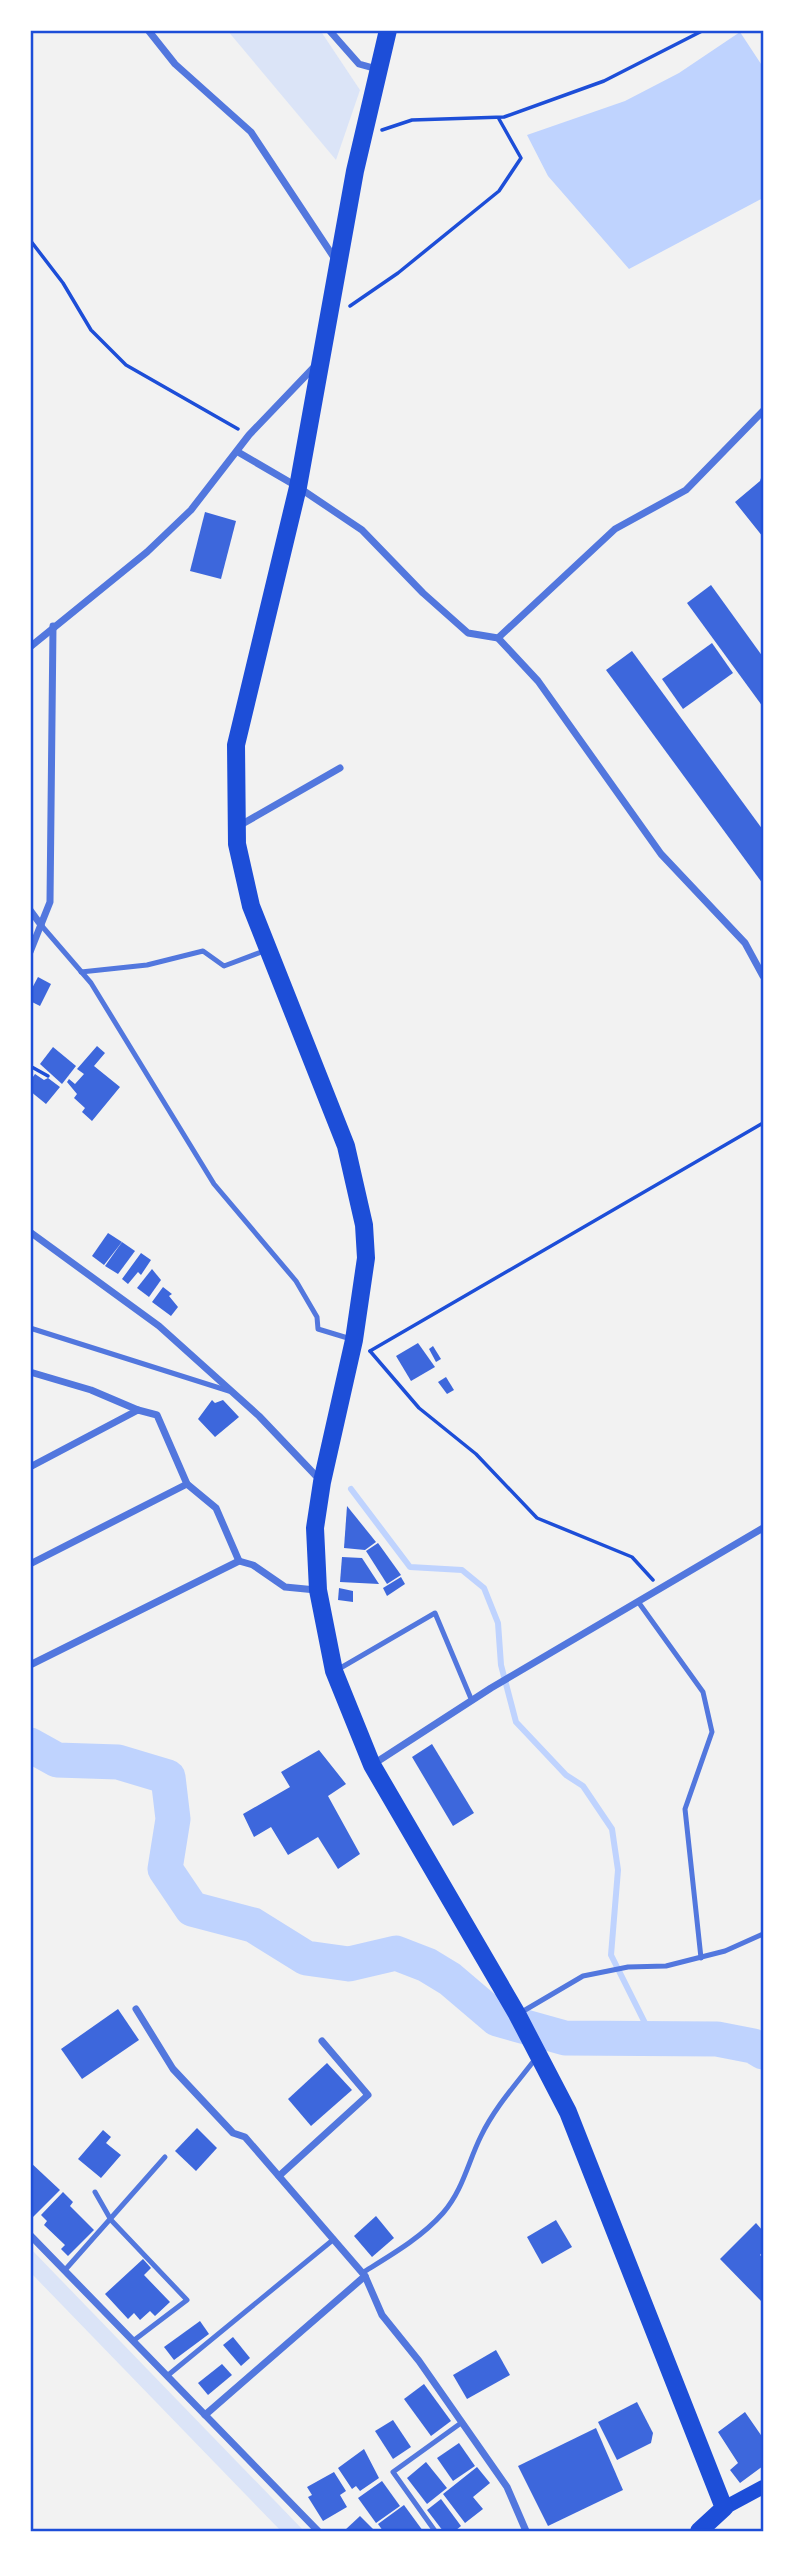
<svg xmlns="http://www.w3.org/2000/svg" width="793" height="2561" viewBox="0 0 793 2561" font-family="'Fira Sans',sans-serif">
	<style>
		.green { fill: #dbe4f7 }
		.water { fill: #bfd3fe }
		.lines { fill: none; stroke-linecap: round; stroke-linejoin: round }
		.stream { stroke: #bfd3fe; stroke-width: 6 }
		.river { stroke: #bfd3fe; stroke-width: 35 }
		.building { fill: #3d67dc }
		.path { stroke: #1d4ed8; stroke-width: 3.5 }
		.service { stroke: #5277de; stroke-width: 5 }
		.minor { stroke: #5277de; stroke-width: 7 }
		.secondary { stroke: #1d4ed8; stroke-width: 14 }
		.primary { stroke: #1d4ed8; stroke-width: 18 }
		.neatline { fill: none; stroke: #1d4ed8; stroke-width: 2.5 }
	</style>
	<rect width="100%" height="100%" fill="#f2f2f2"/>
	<!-- green -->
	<g class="green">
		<polygon points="227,30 320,30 360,90 336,160"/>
		<polygon points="30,2248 304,2531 281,2531 30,2272"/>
	</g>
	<!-- water -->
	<polygon class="water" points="740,32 763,67 763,198 629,269 548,176 527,135 625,101 679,73"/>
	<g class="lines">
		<!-- stream -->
		<polyline class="stream" points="351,1489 410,1567 462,1570 484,1588 498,1623 501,1665 516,1722 566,1775 583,1786 612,1829 618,1870 611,1955 652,2037"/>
		<!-- river -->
		<polyline class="river" points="30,1745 57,1760 118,1762 168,1777 173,1819 165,1869 192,1909 253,1925 306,1958 349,1964 396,1953 427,1965 450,1979 497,2019 565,2038 717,2039 753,2046 763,2052"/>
	</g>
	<!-- building -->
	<g class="building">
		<polygon points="763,472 763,537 735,502 760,481"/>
		<polygon points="205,512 236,521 221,579 190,571"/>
		<polygon points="711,585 763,657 763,707 687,603"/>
		<polygon points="712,643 733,673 683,709 662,679"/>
		<polygon points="632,651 763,830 763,884 606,670"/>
		<polygon points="38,977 51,984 40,1006 30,1001 30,992"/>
		<polygon points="97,1046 105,1053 94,1066 120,1087 92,1121 82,1112 85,1108 74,1098 77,1094 67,1082 69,1079 75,1084 84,1074 77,1069"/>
		<polygon points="53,1047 76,1066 62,1084 40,1064"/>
		<polygon points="35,1074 44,1080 48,1078 60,1087 46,1104 30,1091 30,1081"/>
		<polygon points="108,1233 122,1242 104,1265 92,1256"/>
		<polygon points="122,1242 135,1251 118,1274 105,1266"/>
		<polygon points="141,1253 151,1260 141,1275 138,1272 128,1284 122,1279"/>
		<polygon points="152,1269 161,1280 149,1297 137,1288"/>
		<polygon points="163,1287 172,1294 169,1296 178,1307 171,1316 152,1302"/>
		<polygon points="418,1343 435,1367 411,1381 396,1356"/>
		<polygon points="433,1346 441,1359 436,1362 429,1349"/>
		<polygon points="446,1377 454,1390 447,1394 438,1382"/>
		<polygon points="212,1400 215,1403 223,1400 239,1417 215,1437 198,1419"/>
		<polygon points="347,1506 376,1542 365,1550 344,1548"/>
		<polygon points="378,1543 401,1575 387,1584 366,1551"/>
		<polygon points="342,1557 362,1558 379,1584 340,1582"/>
		<polygon points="401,1577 405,1584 387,1596 383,1588"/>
		<polygon points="339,1588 353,1591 353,1602 338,1600"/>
		<polygon points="432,1744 474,1813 453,1826 412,1757"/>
		<polygon points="319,1750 346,1784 328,1796 360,1854 338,1869 318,1837 288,1855 271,1827 254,1837 243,1814 290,1787 281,1772"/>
		<polygon points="118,2009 139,2040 82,2079 61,2049"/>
		<polygon points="327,2063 352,2090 311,2126 288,2099"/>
		<polygon points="197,2128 217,2148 196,2171 175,2151"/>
		<polygon points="103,2130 111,2137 106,2143 121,2155 101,2178 78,2159"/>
		<polygon points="30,2162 60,2190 33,2217 30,2214"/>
		<polygon points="63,2192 73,2202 70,2206 94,2230 68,2256 61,2249 65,2245 44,2225 47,2221 41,2215"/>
		<polygon points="376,2216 394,2238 372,2257 354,2236"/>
		<polygon points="556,2220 572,2247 542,2264 527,2237"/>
		<polygon points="756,2223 763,2231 763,2251 760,2255 763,2258 762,2302 720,2259"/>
		<polygon points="143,2259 151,2268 144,2275 170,2302 155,2316 150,2311 140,2320 134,2313 128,2319 105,2294"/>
		<polygon points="200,2321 209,2334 174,2360 164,2347"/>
		<polygon points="233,2337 250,2358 241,2366 223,2345"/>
		<polygon points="496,2350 510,2375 467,2399 453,2375"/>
		<polygon points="222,2364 232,2375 208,2395 198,2383"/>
		<polygon points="424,2384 451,2421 431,2436 404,2399"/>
		<polygon points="637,2402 653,2433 651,2443 617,2460 598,2422"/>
		<polygon points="745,2412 763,2438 763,2466 740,2483 730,2470 738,2463 718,2432"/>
		<polygon points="393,2420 411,2447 393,2459 375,2431"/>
		<polygon points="596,2428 623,2490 548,2526 518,2466"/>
		<polygon points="459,2443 475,2466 453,2481 437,2458"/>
		<polygon points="364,2449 379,2478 360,2491 356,2486 352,2489 338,2468"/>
		<polygon points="426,2462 447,2488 427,2504 407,2478"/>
		<polygon points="477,2467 490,2483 473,2497 483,2509 465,2523 443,2494"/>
		<polygon points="334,2472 346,2491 340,2495 347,2507 323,2521 308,2497 312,2495 307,2487"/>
		<polygon points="382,2481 400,2506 376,2523 358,2498"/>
		<polygon points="441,2499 461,2526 455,2531 443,2531 427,2510"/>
		<polygon points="404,2505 423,2531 383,2531 378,2524"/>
		<polygon points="360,2516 375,2531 344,2531"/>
	</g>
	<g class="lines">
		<!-- path -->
		<g class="path">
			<polyline points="382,130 412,120 504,117 604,81 704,30"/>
			<polyline points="30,240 63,283 91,330 126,365 238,429"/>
			<polyline points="350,306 398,273 499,191 521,158 499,119"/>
			<polyline points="30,1066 48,1076"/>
			<polyline points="370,1351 763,1123"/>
			<polyline points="370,1351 419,1408 476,1454 537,1518 632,1557 653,1580"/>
		</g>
		<!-- service -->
		<g class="service">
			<polyline points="41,925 91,983 214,1184 296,1281 317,1317 318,1329 351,1339"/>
			<polyline points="81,972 147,965 203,951 224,966 264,951"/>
			<polyline points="30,1328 229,1391"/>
			<polyline points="639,1603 703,1692 712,1732 685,1809 701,1958"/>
			<polyline points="337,1670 435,1613 472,1701"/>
			<polyline points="520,2013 583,1976 628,1967 666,1966 725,1951 763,1934"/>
			<polyline points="95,2192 111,2220 187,2300 133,2341"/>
			<polyline points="65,2270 165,2157"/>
			<path d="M362,2273C391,2255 421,2238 443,2213C463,2190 468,2162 481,2136C495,2107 517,2083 536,2058"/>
			<polyline points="167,2376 334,2239"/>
			<polyline points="435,2531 393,2472 461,2423"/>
		</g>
		<!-- minor -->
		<g class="minor">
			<polyline points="148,30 175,64 251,132 335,259"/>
			<polyline points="329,30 359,64 377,69"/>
			<polyline points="238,452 298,487 362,530 423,593 468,633 498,638 538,681 661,854 745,943 763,976"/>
			<polyline points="498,638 615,529 686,490 763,411"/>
			<polyline points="30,647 147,552 191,510 249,435 316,365"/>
			<polyline points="237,827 340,768"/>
			<polyline points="30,910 41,925"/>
			<polyline points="30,952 50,902 53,626"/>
			<polyline points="30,1232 159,1326 259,1416 319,1479"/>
			<polyline points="30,1372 91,1390 138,1410"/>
			<polyline points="30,1467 138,1410 157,1415 187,1484"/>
			<polyline points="30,1564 187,1484 216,1508 239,1561"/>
			<polyline points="30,1665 239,1561 253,1565 285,1587 316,1590"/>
			<polyline points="372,1765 491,1688 763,1528"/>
			<polyline points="136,2009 173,2069 233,2133 245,2137 365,2276 382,2315 419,2361 507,2487 526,2531"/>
			<polyline points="279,2176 368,2095 322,2041"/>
			<polyline points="30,2235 318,2531"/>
			<polyline points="205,2415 365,2276"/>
		</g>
		<!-- secondary -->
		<polyline class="secondary" points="724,2508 763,2487"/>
		<!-- primary -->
		<polyline class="primary" points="388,30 355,171 298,487 236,745 237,844 251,906 346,1146 364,1225 366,1258 354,1340 322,1482 315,1528 318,1590 334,1671 372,1765 517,2014 568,2112 724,2508 699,2531"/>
	</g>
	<!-- border -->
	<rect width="793" height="2561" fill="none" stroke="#ffffff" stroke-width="63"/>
	<rect x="32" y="32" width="730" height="2498" class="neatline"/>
</svg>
